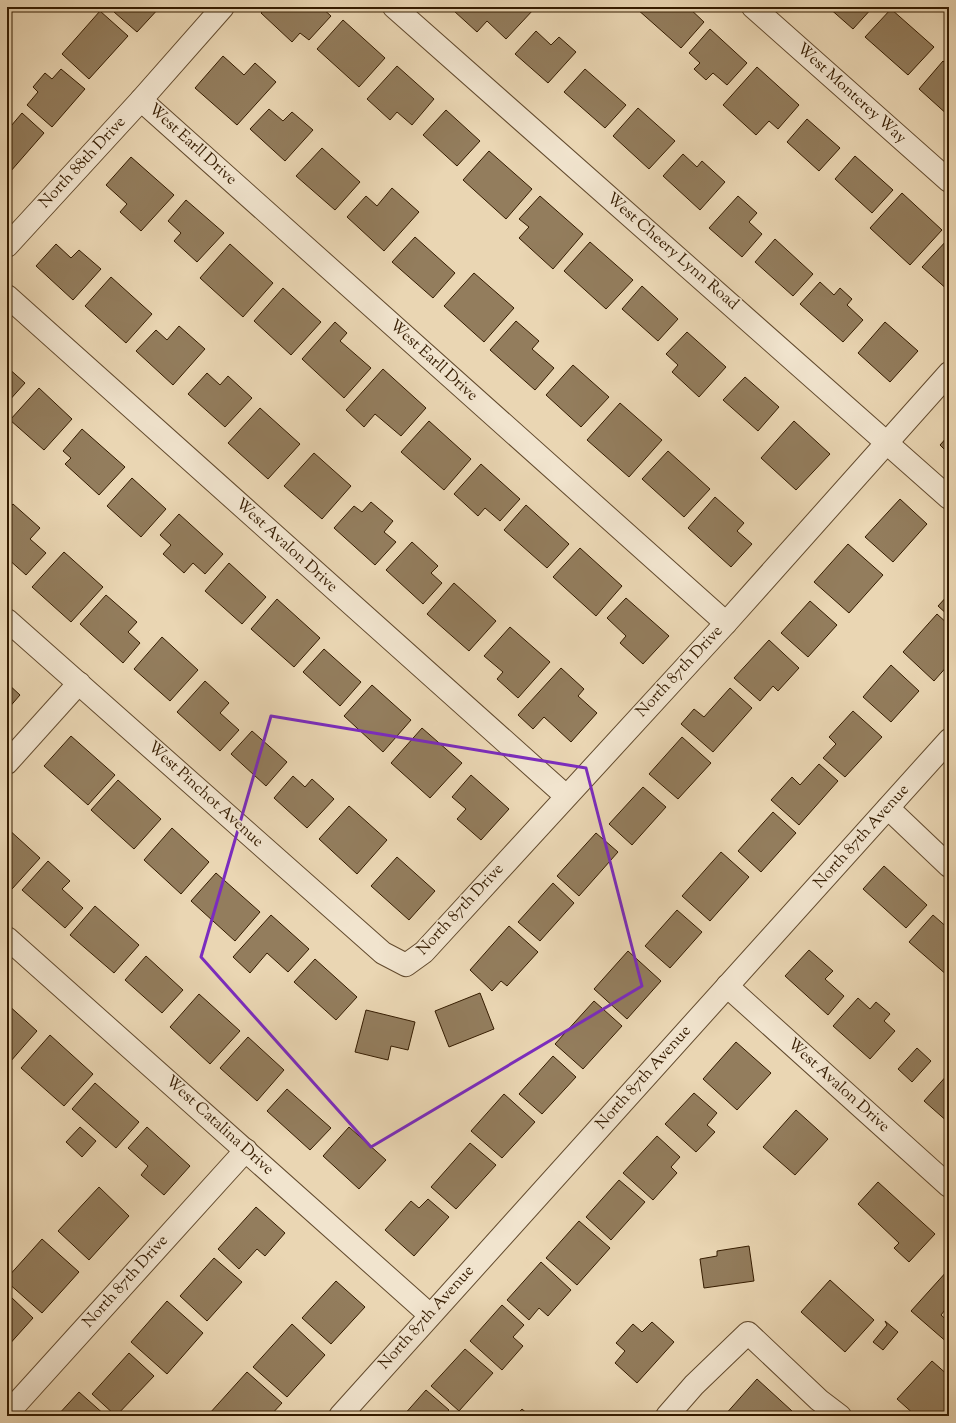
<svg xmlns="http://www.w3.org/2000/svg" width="956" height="1423" viewBox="0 0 956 1423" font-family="'Sorts Mill Goudy',serif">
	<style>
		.building { fill: #937d5d; stroke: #351c00 }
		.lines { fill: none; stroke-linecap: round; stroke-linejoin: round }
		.minor-casing { stroke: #624a2d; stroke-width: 24 }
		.minor { stroke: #f1e4ce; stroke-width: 22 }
		.marked { fill: none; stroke: #7b2cbf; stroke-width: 3; stroke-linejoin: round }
		.labels { text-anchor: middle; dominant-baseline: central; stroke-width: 3.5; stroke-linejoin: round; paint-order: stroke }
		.street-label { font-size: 16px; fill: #351c00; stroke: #f1e4ce }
	</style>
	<rect width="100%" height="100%" fill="#ead6b3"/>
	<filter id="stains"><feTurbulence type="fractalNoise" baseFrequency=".005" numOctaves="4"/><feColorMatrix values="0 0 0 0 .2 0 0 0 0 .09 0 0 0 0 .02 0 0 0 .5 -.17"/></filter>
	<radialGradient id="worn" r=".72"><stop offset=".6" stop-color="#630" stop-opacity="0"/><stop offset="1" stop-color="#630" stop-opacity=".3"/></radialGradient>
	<!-- building -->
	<g class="building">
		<polygon points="118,7 160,7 137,32 114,12"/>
		<polygon points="266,7 321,7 331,16 309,40 300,33 292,42 261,13"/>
		<polygon points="458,7 533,7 534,9 506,39 487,21 477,32 454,11"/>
		<polygon points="639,7 688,7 704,22 681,48 637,9"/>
		<polygon points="828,7 873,7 853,29"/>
		<polygon points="891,9 934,47 908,75 865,37"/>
		<polygon points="100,11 128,36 89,79 62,54"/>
		<polygon points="343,20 385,58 359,87 317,49"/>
		<polygon points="710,29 747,63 727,85 713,73 706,80 694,69 700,63 689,53"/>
		<polygon points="536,31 551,45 559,37 576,52 548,83 515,54"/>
		<polygon points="223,56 244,75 255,63 276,82 237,125 195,88"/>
		<polygon points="943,61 949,66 949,116 919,89"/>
		<polygon points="397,66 434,99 412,125 397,112 390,120 367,99"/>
		<polygon points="757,67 799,105 778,129 769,121 756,135 723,105"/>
		<polygon points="61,69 85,89 52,127 27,105 38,92 33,87 45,73 52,79"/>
		<polygon points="585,69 626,105 605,128 564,92"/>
		<polygon points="638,108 675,141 649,169 613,136"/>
		<polygon points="269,109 283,121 292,112 313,130 285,161 250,129"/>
		<polygon points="446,110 480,141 457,166 423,135"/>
		<polygon points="22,113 44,133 10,172 7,169 7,123 11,126"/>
		<polygon points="807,119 840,148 819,171 787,142"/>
		<polygon points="322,148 360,182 335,210 296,176"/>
		<polygon points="489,151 532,189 506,219 463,180"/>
		<polygon points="683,154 697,167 702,161 725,182 700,210 663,176"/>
		<polygon points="855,156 893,190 872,213 835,179"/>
		<polygon points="131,157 174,195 141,231 120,212 127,204 106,185"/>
		<polygon points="392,188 419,212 384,251 347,217 366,196 377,206"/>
		<polygon points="902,193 942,230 910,265 870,228"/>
		<polygon points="540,196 583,234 553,269 519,238 529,227 519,219"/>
		<polygon points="738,196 757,213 749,222 762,234 742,257 709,228"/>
		<polygon points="186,200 224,233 197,262 174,241 181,233 168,221"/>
		<polygon points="415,237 455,273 433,298 392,262"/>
		<polygon points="775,239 813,274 793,296 755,262"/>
		<polygon points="948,239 949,240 949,291 922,267"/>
		<polygon points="590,242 633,280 606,309 564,271"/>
		<polygon points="56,244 71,258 79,250 101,269 73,300 36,266"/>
		<polygon points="230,244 273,283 243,317 200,278"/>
		<polygon points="474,273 514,308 484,342 444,306"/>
		<polygon points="111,277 152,314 126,343 85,306"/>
		<polygon points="820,282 834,295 840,288 852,299 847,305 863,320 843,342 800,304"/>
		<polygon points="642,286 678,319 658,341 622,309"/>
		<polygon points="283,288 321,322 291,355 254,321"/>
		<polygon points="516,321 539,341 532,349 554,368 535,390 490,350"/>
		<polygon points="335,322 347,333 340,341 371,368 344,398 302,359"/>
		<polygon points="885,322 918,351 890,382 858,353"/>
		<polygon points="179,326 205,349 173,385 136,351 156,330 167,340"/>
		<polygon points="687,332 726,367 699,397 672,372 678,365 666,354"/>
		<polygon points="573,365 609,397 581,427 546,395"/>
		<polygon points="7,367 25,383 7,403"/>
		<polygon points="383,369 426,408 401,436 375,414 364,427 346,410"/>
		<polygon points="207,373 220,385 228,376 252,398 225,427 188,394"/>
		<polygon points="745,377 779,407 758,431 723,400"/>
		<polygon points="39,388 72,419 44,450 10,420"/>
		<polygon points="620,403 662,440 629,477 587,440"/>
		<polygon points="260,408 300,444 268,479 228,443"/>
		<polygon points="429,421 471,459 444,490 401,452"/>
		<polygon points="794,421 830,454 796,490 761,458"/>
		<polygon points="82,429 125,467 99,495 65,464 71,458 63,451"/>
		<polygon points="949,435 949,454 940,445"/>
		<polygon points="668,451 710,489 684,517 642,479"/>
		<polygon points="314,453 351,486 322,519 284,486"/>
		<polygon points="481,464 520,499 500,521 485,508 478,516 454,494"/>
		<polygon points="132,478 166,509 141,537 107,506"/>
		<polygon points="715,497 744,523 737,531 752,544 731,567 688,528"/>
		<polygon points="900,499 927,524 893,562 865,537"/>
		<polygon points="371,502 393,521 384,532 396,542 375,565 334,528 354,506 362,512"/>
		<polygon points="13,504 40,528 30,539 46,553 26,575 7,558 7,511"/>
		<polygon points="526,505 569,544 547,568 504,530"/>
		<polygon points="179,514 223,554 205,574 193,563 184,573 163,554 171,545 160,535"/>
		<polygon points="412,542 438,566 431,573 442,583 423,604 386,570"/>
		<polygon points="848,544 883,575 849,613 814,582"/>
		<polygon points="580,548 622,586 596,616 553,577"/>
		<polygon points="64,552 103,587 71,622 32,587"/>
		<polygon points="229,563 266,597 242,624 205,591"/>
		<polygon points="454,583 496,621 469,651 427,614"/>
		<polygon points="949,594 949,616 938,606"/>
		<polygon points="106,595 137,622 128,632 140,643 123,663 80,624"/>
		<polygon points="626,598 669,636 643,664 620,643 626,636 607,618"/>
		<polygon points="277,599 320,638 294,667 251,629"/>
		<polygon points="810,601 837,625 808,657 781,633"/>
		<polygon points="937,614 949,625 949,664 934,681 903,652"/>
		<polygon points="510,627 550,662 518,698 497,679 503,672 484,656"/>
		<polygon points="162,637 198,670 170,701 134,669"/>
		<polygon points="769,640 799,668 778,691 773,686 760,701 734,678"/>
		<polygon points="324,649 361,682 340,706 303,672"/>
		<polygon points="891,665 919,691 891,722 863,697"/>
		<polygon points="561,668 584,689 578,696 597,713 571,742 544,717 533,729 518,715"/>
		<polygon points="205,681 229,703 220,713 239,730 220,751 177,712"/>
		<polygon points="7,683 20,695 7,710"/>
		<polygon points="372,685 411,720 383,752 344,716"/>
		<polygon points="730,688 752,708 713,752 681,724 694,709 704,717"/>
		<polygon points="853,711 882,737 845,777 823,758 836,744 829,737"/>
		<polygon points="422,728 462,763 430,798 391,763"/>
		<polygon points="252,731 287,762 266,786 231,754"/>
		<polygon points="71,736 115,775 88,805 44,766"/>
		<polygon points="682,737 711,763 678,799 649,774"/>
		<polygon points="819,764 838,781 799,825 771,800 792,777 800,785"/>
		<polygon points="471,775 509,809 481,840 457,819 466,809 452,797"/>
		<polygon points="293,776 305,787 312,779 334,799 307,828 274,798"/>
		<polygon points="118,780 161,819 134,849 91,810"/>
		<polygon points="643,787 666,807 632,845 609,824"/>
		<polygon points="949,796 949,806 944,801"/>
		<polygon points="349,806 387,840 357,874 319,839"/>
		<polygon points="773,812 796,833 761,872 738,851"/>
		<polygon points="7,828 40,858 12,889 7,885"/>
		<polygon points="172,828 209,862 181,894 144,860"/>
		<polygon points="596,833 618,852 579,896 557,876"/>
		<polygon points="721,852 749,877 710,921 682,896"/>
		<polygon points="397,857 435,891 409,920 371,886"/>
		<polygon points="48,861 70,881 62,889 83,908 65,928 22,890"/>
		<polygon points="884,866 927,905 906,928 863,889"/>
		<polygon points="216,873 260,912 235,941 191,901"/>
		<polygon points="553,883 574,903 540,941 518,922"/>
		<polygon points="95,906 139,945 114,973 70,935"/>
		<polygon points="677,910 702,932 670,968 645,946"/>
		<polygon points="271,915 309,949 288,972 267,953 250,973 233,957"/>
		<polygon points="933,915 949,929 948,976 909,942"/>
		<polygon points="509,926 538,952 507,986 501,981 492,991 470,970"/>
		<polygon points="809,950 833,971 825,979 844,996 828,1015 785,976"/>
		<polygon points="628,951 661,981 627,1019 594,989"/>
		<polygon points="146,956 183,990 162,1013 125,980"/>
		<polygon points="315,959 357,997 336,1020 294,982"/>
		<polygon points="480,993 494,1029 449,1047 435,1011"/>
		<polygon points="199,994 240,1031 210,1064 170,1027"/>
		<polygon points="858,998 870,1009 876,1002 890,1014 884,1021 895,1031 870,1059 833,1026"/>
		<polygon points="594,1001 622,1026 583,1069 555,1044"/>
		<polygon points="7,1004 37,1031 10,1062 7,1059"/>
		<polygon points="366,1010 415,1022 408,1050 391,1046 388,1060 355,1052"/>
		<polygon points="50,1035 93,1074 64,1106 21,1068"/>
		<polygon points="248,1037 284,1070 257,1101 220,1068"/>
		<polygon points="736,1042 771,1073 737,1110 703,1079"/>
		<polygon points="917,1048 931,1061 912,1082 898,1069"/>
		<polygon points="553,1056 576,1077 542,1114 519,1094"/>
		<polygon points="949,1073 949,1123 924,1101"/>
		<polygon points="95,1083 139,1122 116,1148 72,1109"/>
		<polygon points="287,1089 331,1128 310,1150 267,1111"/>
		<polygon points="694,1093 717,1113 707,1125 715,1132 696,1152 665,1124"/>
		<polygon points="504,1094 535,1122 502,1158 471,1131"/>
		<polygon points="796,1110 828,1139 795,1175 763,1147"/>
		<polygon points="80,1127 96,1141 82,1157 66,1142"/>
		<polygon points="147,1127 190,1166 164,1195 141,1175 148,1166 128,1148"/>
		<polygon points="349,1127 386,1160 359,1189 323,1156"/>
		<polygon points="657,1136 680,1157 671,1167 677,1173 653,1200 623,1173"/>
		<polygon points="470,1143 496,1165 456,1209 431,1187"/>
		<polygon points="619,1180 645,1202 611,1240 586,1217"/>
		<polygon points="878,1182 935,1234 909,1262 894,1248 899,1243 858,1204"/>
		<polygon points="99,1187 129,1216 89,1260 58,1231"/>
		<polygon points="428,1199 449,1217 414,1256 385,1230 411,1201 419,1208"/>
		<polygon points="256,1207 285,1233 265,1256 257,1249 239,1269 218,1249"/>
		<polygon points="579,1221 610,1248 577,1285 546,1258"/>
		<polygon points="42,1239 79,1272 42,1313 7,1282 7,1278"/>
		<polygon points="749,1246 754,1281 704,1288 700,1259 717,1256 717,1251"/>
		<polygon points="214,1258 242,1282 207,1321 180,1296"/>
		<polygon points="541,1262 571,1290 548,1316 539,1308 529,1320 507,1300"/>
		<polygon points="948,1270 949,1305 941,1315 949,1322 949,1344 911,1311"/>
		<polygon points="830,1280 874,1320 845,1352 801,1312"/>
		<polygon points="336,1281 365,1307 331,1344 302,1318"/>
		<polygon points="11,1297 33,1318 7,1347 7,1301"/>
		<polygon points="167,1301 203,1333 167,1374 131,1342"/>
		<polygon points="502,1305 524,1325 513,1337 523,1346 502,1370 470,1341"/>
		<polygon points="885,1321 898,1332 883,1350 873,1342 887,1325"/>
		<polygon points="652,1322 674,1342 637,1383 615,1363 625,1351 616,1343 633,1324 642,1332"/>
		<polygon points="292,1324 325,1355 287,1397 253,1367"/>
		<polygon points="465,1349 493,1373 459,1411 431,1386"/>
		<polygon points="129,1353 154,1376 116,1416 92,1394"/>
		<polygon points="932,1361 949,1376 949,1416 916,1416 897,1399"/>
		<polygon points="247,1372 282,1403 270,1416 211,1416 209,1414"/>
		<polygon points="757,1379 792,1411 788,1416 724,1416"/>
		<polygon points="426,1390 449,1410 443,1416 403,1416"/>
		<polygon points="79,1392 106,1416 57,1416"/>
		<polygon points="522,1409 530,1416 515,1416"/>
	</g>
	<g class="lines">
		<defs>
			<g id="minor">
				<polyline points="394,7 949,498"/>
				<polyline points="753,7 949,181"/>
				<polyline points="141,100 726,623"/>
				<polyline points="7,246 141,100 223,7"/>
				<polyline points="7,296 566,796"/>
				<polyline points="7,620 383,953 406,965 424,952 726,623 949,373"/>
				<polyline points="7,763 79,683"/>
				<polyline points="888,808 949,866"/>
				<polyline points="7,938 430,1315"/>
				<polyline points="727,986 949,1186"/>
				<polyline points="7,1414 246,1150"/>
				<polyline points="340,1416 949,740"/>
				<polyline points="667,1416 694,1385 748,1333 819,1400 840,1416"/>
			</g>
		</defs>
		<!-- minor casing -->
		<use href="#minor" class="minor-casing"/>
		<!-- minor -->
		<use href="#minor" class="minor"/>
	</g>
	<!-- marked area -->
	<path class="marked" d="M271,716L586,768L642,986L371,1147L201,957Z"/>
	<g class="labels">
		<!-- street labels -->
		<g class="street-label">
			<text transform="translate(851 94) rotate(42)">West Monterey Way</text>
			<text transform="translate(192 145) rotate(42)">West Earll Drive</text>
			<text transform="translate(83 163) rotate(-47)">North 88th Drive</text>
			<text transform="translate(672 252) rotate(41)">West Cheery Lynn Road</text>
			<text transform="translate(433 361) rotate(42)">West Earll Drive</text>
			<text transform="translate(286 546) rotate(42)">West Avalon Drive</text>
			<text transform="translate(680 672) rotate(-47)">North 87th Drive</text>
			<text transform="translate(205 795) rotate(42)">West Pinchot Avenue</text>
			<text transform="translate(862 837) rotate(-48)">North 87th Avenue</text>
			<text transform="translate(461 910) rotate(-47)">North 87th Drive</text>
			<text transform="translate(644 1078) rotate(-48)">North 87th Avenue</text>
			<text transform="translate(838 1086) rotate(42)">West Avalon Drive</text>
			<text transform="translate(219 1126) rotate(42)">West Catalina Drive</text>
			<text transform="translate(126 1282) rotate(-48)">North 87th Drive</text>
			<text transform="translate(427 1318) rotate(-48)">North 87th Avenue</text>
		</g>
	</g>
	<!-- margin -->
	<rect width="956" height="1423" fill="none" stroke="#ead6b3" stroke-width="24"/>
	<rect x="8" y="8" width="940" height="1407" fill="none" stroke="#351c00" stroke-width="2"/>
	<rect x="12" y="12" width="932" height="1399" fill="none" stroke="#351c00"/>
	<rect width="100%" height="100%" filter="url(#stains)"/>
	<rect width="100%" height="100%" fill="url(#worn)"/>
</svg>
